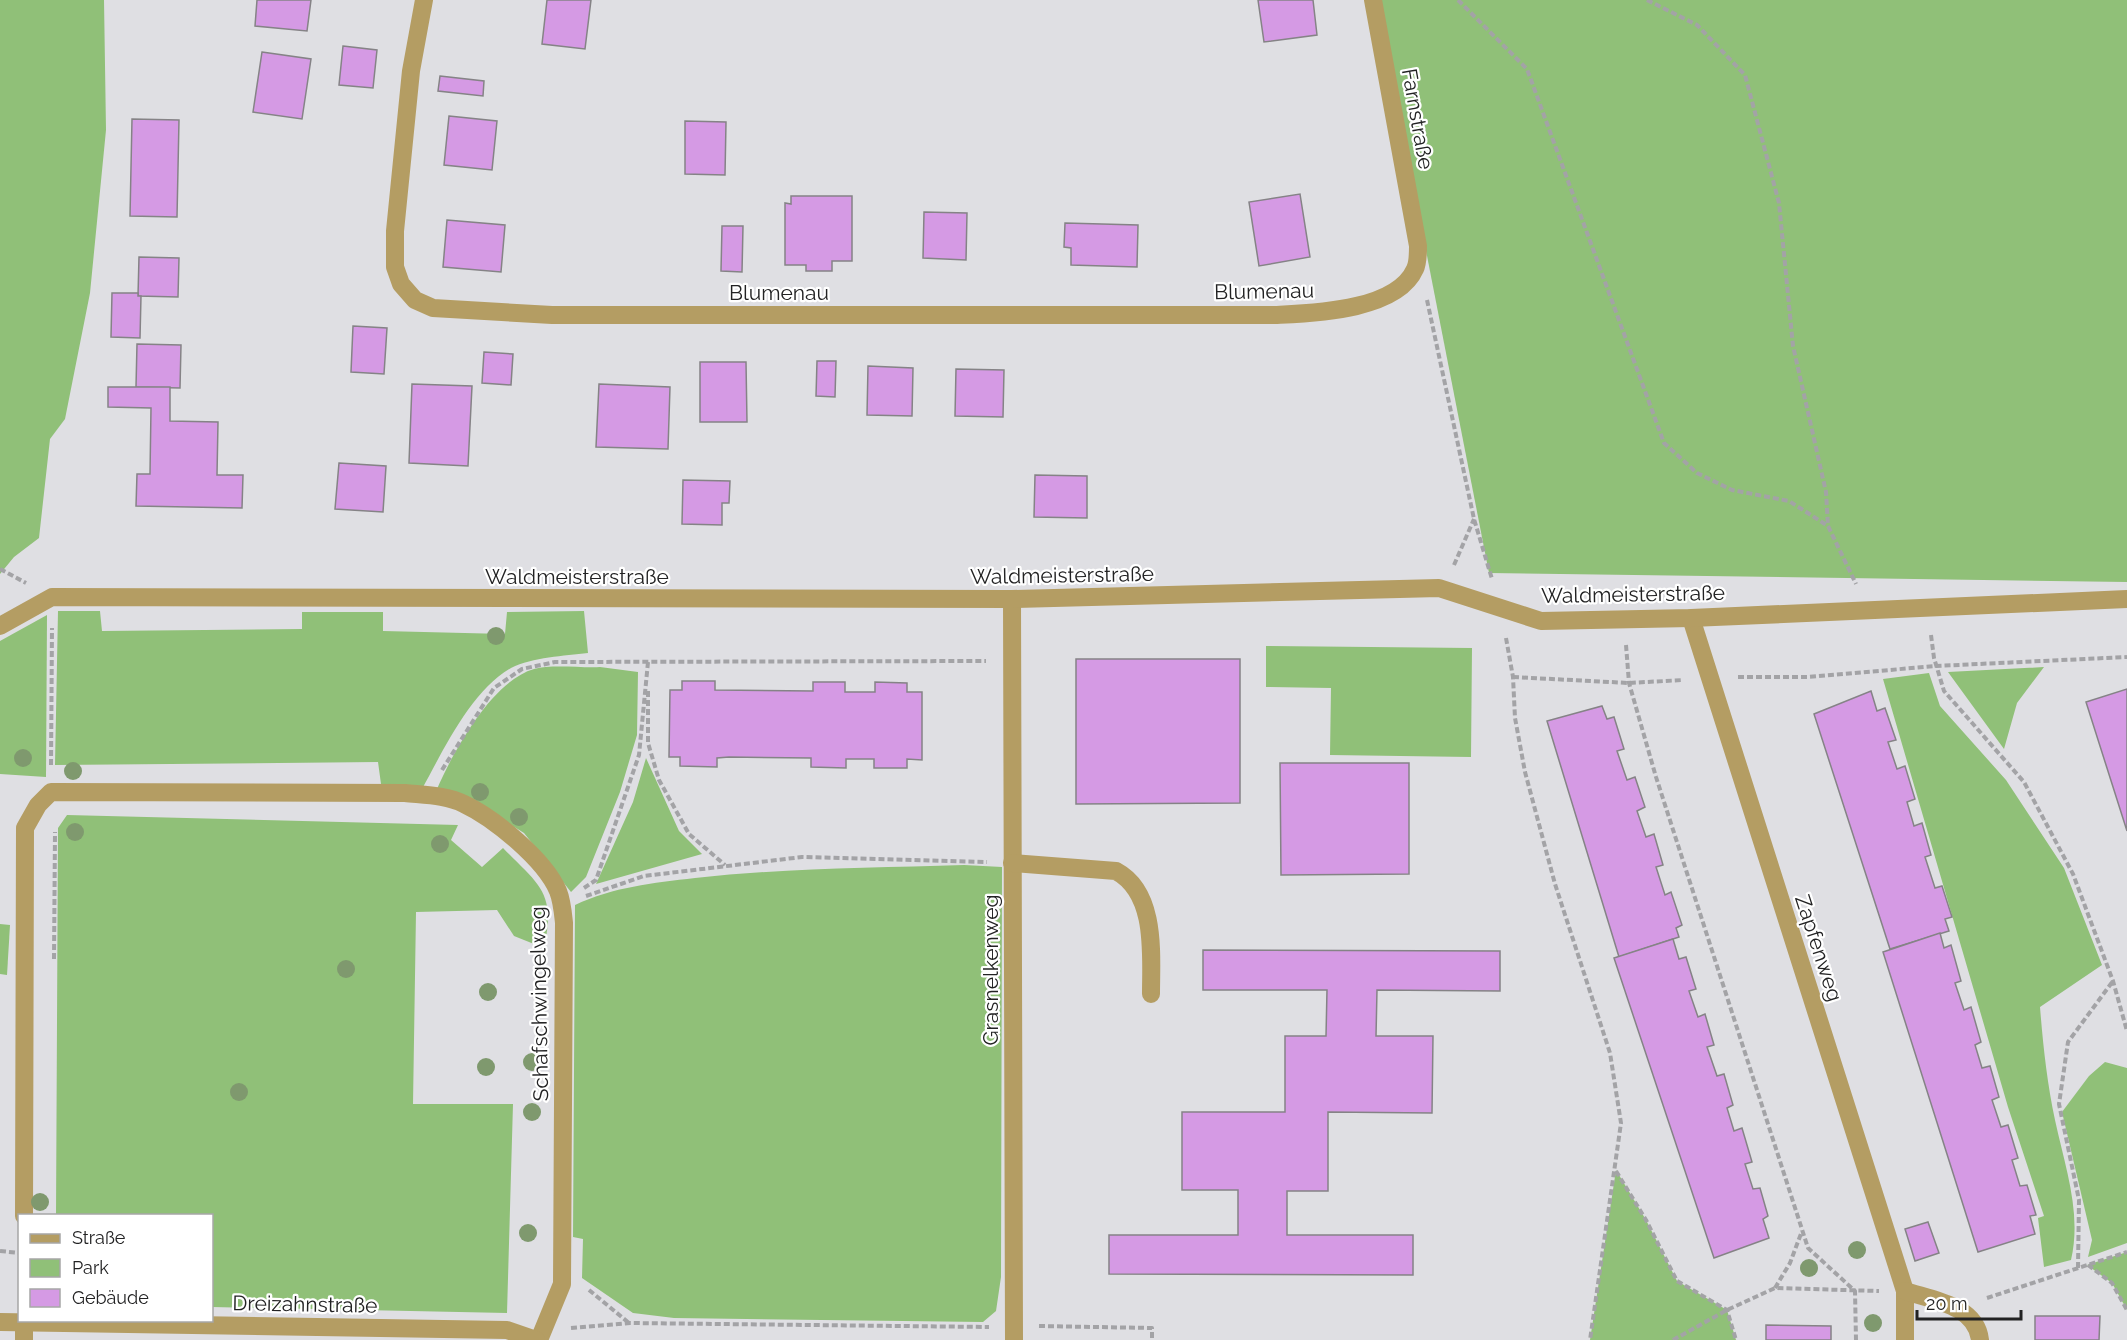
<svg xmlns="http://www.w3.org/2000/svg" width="2127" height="1340" viewBox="0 0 2127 1340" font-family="Raleway,sans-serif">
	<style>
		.green { fill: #90c078 }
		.building { fill: #d59ae4; stroke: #858386; stroke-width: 1.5 }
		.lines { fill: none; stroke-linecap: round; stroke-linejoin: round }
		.path { stroke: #a3a3a6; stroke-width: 4; stroke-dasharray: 6 3; stroke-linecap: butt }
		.minor { stroke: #b49d63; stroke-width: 18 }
		.tree { fill: #7f996e }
		.labels { text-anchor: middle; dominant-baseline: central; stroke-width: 4.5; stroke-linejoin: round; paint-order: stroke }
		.street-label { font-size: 21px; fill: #222223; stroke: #fff }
	</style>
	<rect width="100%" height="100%" fill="#dfdfe3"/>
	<!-- green -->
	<g class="green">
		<polygon points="0,0 104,0 106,130 90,293 65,419 50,439 39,538 14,557 0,574"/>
		<polygon points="1377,0 2127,0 2127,582 1489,573"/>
		<path d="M58,611H100L102,631L302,629V612H383V631L505,634L507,612L584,611L588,653C564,656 533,657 511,668C471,691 444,749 422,789L381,784L378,762L55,765Z"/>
		<polygon points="47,615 46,777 0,774 0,641"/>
		<polygon points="1266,646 1472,648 1471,757 1330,755 1331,688 1266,687"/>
		<path d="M600,667L638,672L637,735L620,792L586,877L571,892L524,833L468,798L437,789C454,750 492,681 534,669C551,664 581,668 600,667Z"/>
		<polygon points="2044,667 2017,703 2004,749 1948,672"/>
		<path d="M1929,673L1940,706L2006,780L2064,868L2102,965L2040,1007C2043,1045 2047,1082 2055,1120C2065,1167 2082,1213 2071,1260L2044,1267L2038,1218L2044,1216L2008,1107L1883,679Z"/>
		<polygon points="646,758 679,831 702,854 596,884 633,802"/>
		<path d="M67,815L458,825L451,840L482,867L503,848C540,886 556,892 544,948L514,936L497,910L416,912L413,1104H513L507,1313L212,1307V1216L56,1215L58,828Z"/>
		<path d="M964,865L1002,867L1001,1277L996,1311L983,1322L674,1318L633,1313L582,1278L583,1239L573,1237L575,905C613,887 653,883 695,878C784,868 874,868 964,865Z"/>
		<polygon points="0,924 10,925 7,975 0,974"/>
		<polygon points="2105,1062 2127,1068 2127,1243 2088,1257 2092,1240 2062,1112 2089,1076"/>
		<polygon points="1616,1170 1646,1220 1677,1281 1727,1310 1736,1340 1590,1340"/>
		<polygon points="2127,1252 2127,1310 2112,1283 2087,1265"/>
	</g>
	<!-- building -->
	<g class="building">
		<polygon points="257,0 311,0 307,31 255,26"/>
		<polygon points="547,0 591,0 585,49 542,44"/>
		<polygon points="1258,0 1313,0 1317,35 1264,42"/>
		<polygon points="343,46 377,50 373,88 339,85"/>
		<polygon points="262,52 311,59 302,119 253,112"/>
		<polygon points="440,76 484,81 483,96 438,91"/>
		<polygon points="449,116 497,121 492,170 444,165"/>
		<polygon points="132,119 179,120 177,217 130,216"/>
		<polygon points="685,121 726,122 725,175 685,174"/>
		<polygon points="1300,194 1310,257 1259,266 1249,202"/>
		<polygon points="791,196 852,196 852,261 832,261 832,271 806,271 806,265 785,265 785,203 791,204"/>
		<polygon points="924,212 967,213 966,260 923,258"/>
		<polygon points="447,220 505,225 501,272 443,267"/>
		<polygon points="1065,223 1138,225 1137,267 1071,265 1071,248 1064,247"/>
		<polygon points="722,226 743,226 742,272 721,271"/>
		<polygon points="139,257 179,258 178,297 138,296"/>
		<polygon points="112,293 138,293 138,296 141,296 140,338 111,337"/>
		<polygon points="353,326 387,328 384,374 351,372"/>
		<polygon points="137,344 181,345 180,388 136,387"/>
		<polygon points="484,352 513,354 511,385 482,383"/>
		<polygon points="817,361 836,361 835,397 816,396"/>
		<polygon points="700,362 746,362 747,422 700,422"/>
		<polygon points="868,366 913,368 912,416 867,415"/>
		<polygon points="956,369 1004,370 1003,417 955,416"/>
		<polygon points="412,384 472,386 468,466 409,463"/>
		<polygon points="599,384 670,387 668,449 596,447"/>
		<polygon points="108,387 170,387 170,421 218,422 217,475 243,475 242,508 136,506 137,474 150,474 151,408 108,407"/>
		<polygon points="339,463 386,466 383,512 335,509"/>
		<polygon points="1035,475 1087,476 1087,518 1034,517"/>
		<polygon points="683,480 730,481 729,503 722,503 722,525 682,524"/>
		<polygon points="1076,659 1240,659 1240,803 1076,804"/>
		<polygon points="682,681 715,681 715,690 813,691 813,682 845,682 845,692 875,692 875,682 907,683 907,692 922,692 922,760 907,759 907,768 874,768 874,759 846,759 846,768 811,767 811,758 729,757 717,758 717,767 680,766 680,757 669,757 670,690 682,690"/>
		<polygon points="2127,689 2127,831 2086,702"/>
		<polygon points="1871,691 1877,711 1885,708 1896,740 1888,742 1897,769 1905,766 1915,799 1907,802 1914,826 1922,823 1931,855 1925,857 1935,888 1942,886 1952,917 1945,919 1949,931 1890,949 1814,714"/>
		<polygon points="1602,706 1607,719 1614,717 1624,749 1617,751 1627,780 1635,777 1645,807 1637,811 1646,837 1654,834 1663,865 1656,867 1665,895 1671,892 1682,925 1676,928 1679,937 1619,957 1547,721"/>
		<polygon points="1280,763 1409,763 1409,874 1281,875"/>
		<polygon points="1940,933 1944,948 1951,945 1961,981 1955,983 1964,1010 1971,1007 1981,1042 1975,1045 1982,1068 1990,1066 1999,1097 1992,1100 2001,1127 2008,1125 2018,1158 2012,1160 2020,1186 2027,1185 2036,1215 2030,1216 2035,1234 1978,1252 1883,952"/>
		<polygon points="1673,939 1679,959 1686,957 1696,989 1689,991 1698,1017 1705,1014 1714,1045 1707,1047 1717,1076 1724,1074 1733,1105 1727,1108 1734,1131 1742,1128 1752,1162 1745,1164 1753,1189 1760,1188 1768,1216 1763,1219 1769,1238 1714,1258 1614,958"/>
		<polygon points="1203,950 1500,951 1500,991 1377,990 1376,1036 1433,1036 1432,1113 1328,1112 1328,1191 1287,1191 1287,1235 1413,1235 1413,1275 1109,1274 1109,1235 1238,1235 1238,1190 1182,1190 1182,1112 1285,1112 1285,1036 1326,1036 1327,990 1203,990"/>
		<polygon points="1928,1222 1939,1253 1915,1261 1905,1229"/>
		<polygon points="2035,1316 2100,1316 2099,1340 2035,1340"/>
		<polygon points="1766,1325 1831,1326 1831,1340 1766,1340"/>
	</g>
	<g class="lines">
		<!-- path -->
		<g class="path">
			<polyline points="1458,0 1527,69 1664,443 1697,473 1732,490 1789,501 1828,526 1856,584"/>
			<polyline points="1647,0 1697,25 1745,75 1779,203 1793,346 1826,492 1828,526"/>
			<polyline points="1427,300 1474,519 1492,579"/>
			<polyline points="1454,565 1474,519"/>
			<polyline points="0,569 26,583"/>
			<polyline points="1931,635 1934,658 1944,691 2024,782 2073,874 2113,981 2127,1031"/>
			<polyline points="1506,638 1513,677 1515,718 1525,772 1555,884 1610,1053 1621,1123 1590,1340"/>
			<polyline points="1626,645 1629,683 1656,777 1808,1248 1855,1291 1856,1340"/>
			<polyline points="1513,677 1629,683 1683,680"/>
			<polyline points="1738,677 1808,677 1936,666 2127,657"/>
			<polyline points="648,691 648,743 659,780 689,834 725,865"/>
			<polyline points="51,765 52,628"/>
			<polyline points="442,770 494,688 522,669 555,662 986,661"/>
			<polyline points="584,888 596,880 639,755 648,662"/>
			<polyline points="586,896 644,876 802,857 987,862"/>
			<polyline points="54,959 55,832"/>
			<polyline points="1616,1171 1646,1220 1677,1281 1727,1310 1736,1340"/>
			<polyline points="0,1251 20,1253"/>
			<polyline points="2088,1265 2112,1283 2127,1310"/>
			<polyline points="2078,1268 2079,1200 2059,1104 2068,1042 2113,981"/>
			<polyline points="1775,1288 1790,1263 1802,1231"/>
			<polyline points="589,1290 629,1323"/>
			<polyline points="1987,1298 2127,1252"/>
			<polyline points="1039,1326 1152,1328 1152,1340"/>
			<polyline points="571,1328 630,1323 989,1327"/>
			<polyline points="1673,1340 1727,1310 1775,1288 1879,1291"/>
		</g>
		<!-- minor -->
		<g class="minor">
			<path d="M424,0L411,71L395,231V267L401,284L415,300L433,308L552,315H1277C1316,313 1397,310 1415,269C1418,263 1418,253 1418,246L1373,0"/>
			<polyline points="1012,599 1014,1340"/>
			<polyline points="1691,618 1905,1291 1905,1340"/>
			<polyline points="0,626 52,597 1012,599 1439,588 1541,621 1691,618 2127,599"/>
			<path d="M1012,863L1116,871C1157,893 1151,955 1151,994"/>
			<path d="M24,1216L25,828L38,805L51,792L405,793C424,795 447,795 464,804C494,818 545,860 558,891C562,901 563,913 564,923L562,1284L539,1340"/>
			<path d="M1905,1291C1932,1300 1976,1305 1980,1340"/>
			<polyline points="0,1322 507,1330 536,1340"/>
			<polyline points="24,1340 24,1320"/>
		</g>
	</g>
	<!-- trees -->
	<g class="tree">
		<circle cx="496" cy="636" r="9"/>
		<circle cx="23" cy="758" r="9"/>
		<circle cx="73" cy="771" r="9"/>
		<circle cx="480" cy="792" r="9"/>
		<circle cx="519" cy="817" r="9"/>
		<circle cx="75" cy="832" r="9"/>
		<circle cx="440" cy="844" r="9"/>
		<circle cx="346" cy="969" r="9"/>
		<circle cx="488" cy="992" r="9"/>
		<circle cx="532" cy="1062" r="9"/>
		<circle cx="486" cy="1067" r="9"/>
		<circle cx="239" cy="1092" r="9"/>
		<circle cx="532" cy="1112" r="9"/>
		<circle cx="40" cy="1202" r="9"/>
		<circle cx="528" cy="1233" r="9"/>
		<circle cx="1857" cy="1250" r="9"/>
		<circle cx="1809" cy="1268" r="9"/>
		<circle cx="1873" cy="1323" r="9"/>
	</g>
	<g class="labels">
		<!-- street labels -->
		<g class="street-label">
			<text transform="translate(1418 119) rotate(80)">Farnstraße</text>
			<text transform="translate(1264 291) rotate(-1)">Blumenau</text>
			<text x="779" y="292">Blumenau</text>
			<text transform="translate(1062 575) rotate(-1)">Waldmeisterstraße</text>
			<text x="577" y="576">Waldmeisterstraße</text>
			<text transform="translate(1633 594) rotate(-1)">Waldmeisterstraße</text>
			<text transform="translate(1819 948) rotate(72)">Zapfenweg</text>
			<text transform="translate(990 970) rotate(-90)">Grasnelkenweg</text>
			<text transform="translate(539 1004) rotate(-91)">Schafschwingelweg</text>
			<text transform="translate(305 1304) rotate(1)">Dreizahnstraße</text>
		</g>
	</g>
	<!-- legend -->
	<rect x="18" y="1214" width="195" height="108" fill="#ffffff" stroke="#a7a7a7" stroke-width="1.5"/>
	<rect x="30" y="1234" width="30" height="9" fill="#b49d63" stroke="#a7a7a7" stroke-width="1.5"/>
	<text x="72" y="1244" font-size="18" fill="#222223">Straße</text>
	<rect x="30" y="1259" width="30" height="18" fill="#90c078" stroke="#a7a7a7" stroke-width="1.5"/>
	<text x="72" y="1274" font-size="18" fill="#222223">Park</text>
	<rect x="30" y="1289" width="30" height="18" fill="#d59ae4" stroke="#a7a7a7" stroke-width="1.5"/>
	<text x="72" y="1304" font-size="18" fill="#222223">Gebäude</text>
	<!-- scale -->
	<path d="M1917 1310v9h104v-9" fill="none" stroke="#222223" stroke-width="3"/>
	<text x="1926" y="1310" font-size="18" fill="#222223" stroke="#ffffff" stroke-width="4.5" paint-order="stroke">20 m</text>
</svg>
